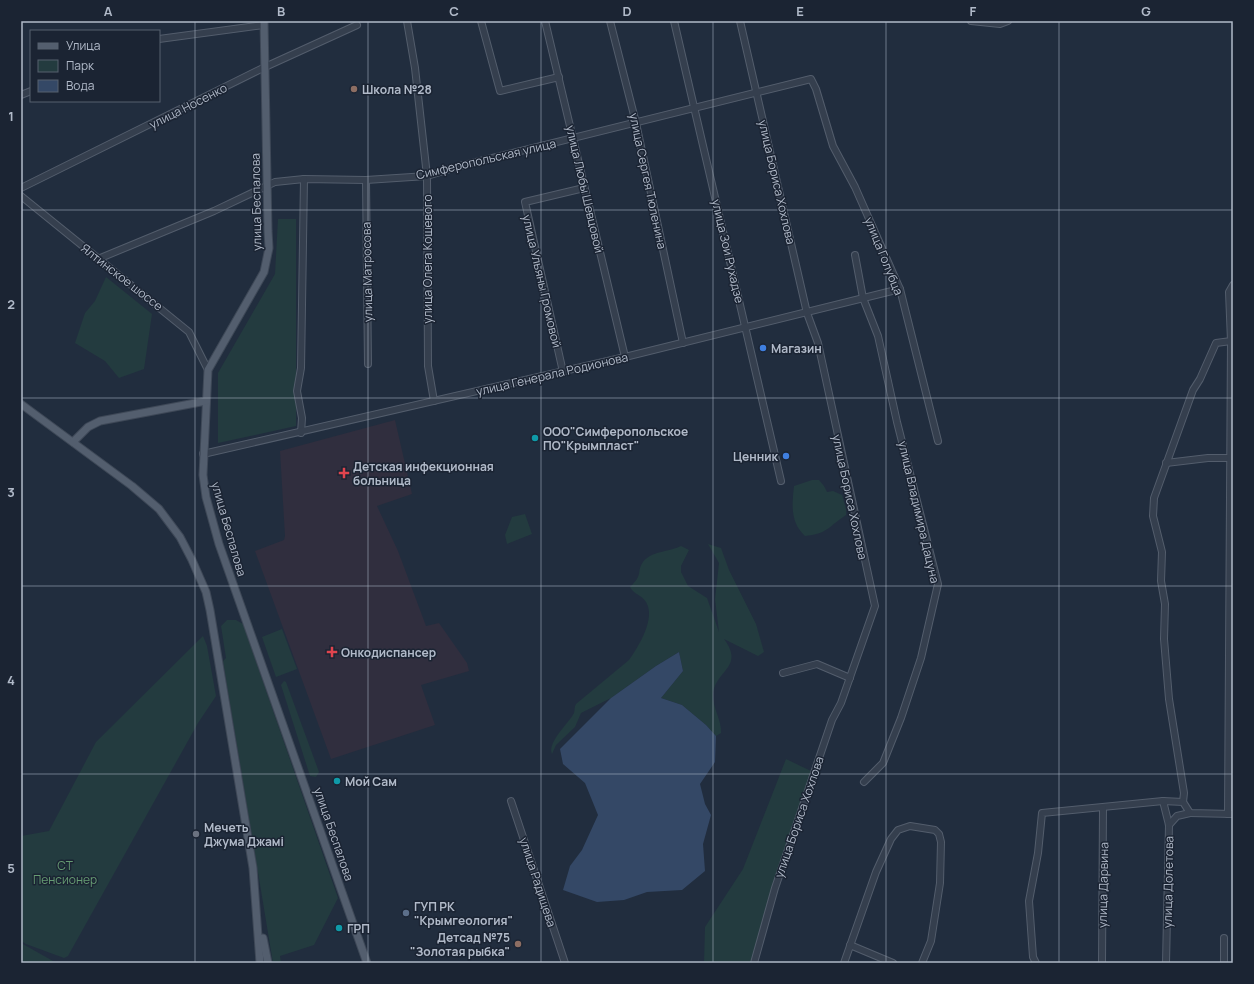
<svg xmlns="http://www.w3.org/2000/svg" width="1254" height="984" viewBox="0 0 1254 984" font-family="Manrope,sans-serif">
	<style>
		.medical { fill: #302e3e }
		.green { fill: #233b3f }
		.water { fill: #344866 }
		.lines { fill: none; stroke-linecap: round; stroke-linejoin: round }
		.minor-casing { stroke: #535d6c; stroke-width: 8 }
		.major-casing { stroke: #3e4857; stroke-width: 9 }
		.minor { stroke: #353f4e; stroke-width: 6 }
		.major { stroke: #535e6e; stroke-width: 7 }
		.grid { fill: none; stroke: #b1bac9; stroke-width: 1; stroke-opacity: 0.55 }
		.education-dot { fill: #8d6e63; stroke: #1b2433; stroke-width: 1.5 }
		.shop-dot { fill: #3f7fe0; stroke: #1b2433; stroke-width: 1.5 }
		.culture-dot { fill: #0f9aa8; stroke: #1b2433; stroke-width: 1.5 }
		.health-dot { fill: #e0444e; stroke: #1b2433; stroke-width: 1.5 }
		.worship-dot { fill: #6b7280; stroke: #1b2433; stroke-width: 1.5 }
		.service-dot { fill: #5c6f8a; stroke: #1b2433; stroke-width: 1.5 }
		.labels { text-anchor: middle; dominant-baseline: central; stroke-width: 3; stroke-linejoin: round; paint-order: stroke }
		.poi-label { font-size: 12px; font-weight: bold; fill: #b1bac9; stroke: #1b2433; text-anchor: start }
		.street-label { font-size: 12px; fill: #b1bac9; stroke: #1b2433 }
		.park-label { font-size: 12px; fill: #669c73; stroke: #1b2433 }
		.neatline { fill: none; stroke: #b1bac9; stroke-width: 1.5 }
		.grid-label { font-size: 13px; text-anchor: middle; font-weight: bold; fill: #b1bac9 }
	</style>
	<rect width="100%" height="100%" fill="#212d3e"/>
	<!-- medical -->
	<polygon class="medical" points="395,420 412,494 377,506 398,551 426,626 439,623 467,663 469,671 421,685 435,725 331,759 255,551 284,540 285,536 280,451"/>
	<!-- green -->
	<g class="green">
		<polygon points="278,219 296,219 296,426 218,443 218,373 275,274"/>
		<polygon points="106,277 152,314 144,369 119,378 105,361 75,343 85,313 95,301"/>
		<path d="M812,480H819L824,486L827,492L833,491L842,495L846,509V515C828,527 827,534 805,536C790,522 792,505 794,486Z"/>
		<polygon points="525,514 532,534 507,544 505,535 512,517"/>
		<path d="M708,544L721,548L729,570L756,624L764,652L758,656L724,639C745,667 716,670 713,694C712,707 722,720 721,733L716,736L706,725L682,705L661,698L683,671L679,652L656,666L611,698L581,713L575,727L556,745L552,754C547,742 569,723 574,713C575,710 574,707 576,704L629,660C639,646 656,618 646,602C642,595 633,594 630,587C644,574 636,572 643,562C651,551 669,552 681,546L689,550L681,566V572L688,586L707,598L719,632L715,599L719,563Z"/>
		<polygon points="227,620 236,620 243,624 338,898 314,945 280,956 281,963 273,963 223,661 226,658 221,626"/>
		<polygon points="282,629 297,669 276,677 262,637"/>
		<polygon points="203,636 207,646 216,696 198,723 68,956 64,958 26,944 21,941 21,836 49,831 96,742"/>
		<polygon points="284,681 286,682 319,772 316,777 310,776 281,685"/>
		<polygon points="786,759 811,771 750,963 704,963 705,927 743,869"/>
		<polygon points="21,943 53,961 57,963 21,963"/>
	</g>
	<!-- water -->
	<polygon class="water" points="679,652 683,671 661,698 682,705 706,725 716,736 715,762 700,784 705,804 711,815 703,844 705,871 682,890 647,892 624,900 597,902 563,890 570,866 582,850 598,815 585,783 563,764 560,749 611,698 656,666"/>
	<g class="lines">
		<defs>
			<g id="minor">
				<polyline points="407,21 415,68 427,176 428,366 434,401"/>
				<polyline points="481,21 500,91 559,77"/>
				<polyline points="545,21 625,357"/>
				<polyline points="610,21 636,123 683,343"/>
				<polyline points="674,21 781,481"/>
				<polyline points="740,21 807,313 818,343 875,606 841,703 832,720 775,888 754,963"/>
				<polyline points="971,21 1000,24 1008,21"/>
				<polyline points="159,39 264,25"/>
				<polyline points="21,95 31,91"/>
				<polyline points="366,180 368,364"/>
				<polyline points="21,188 265,67 357,25"/>
				<polyline points="21,196 189,332 208,370"/>
				<polyline points="855,255 863,298 878,336 897,422 938,584 921,658 901,718 883,763 864,782"/>
				<polyline points="98,259 214,211 275,182 304,179 366,180 427,176 460,166 811,79 816,89 833,146 855,187 900,289 938,441"/>
				<polyline points="563,372 525,202 584,188"/>
				<polyline points="301,433 302,418 297,391 301,368 304,179"/>
				<polyline points="203,454 625,357 900,289"/>
				<polyline points="1166,463 1208,458 1233,458"/>
				<polyline points="783,673 817,664 850,678"/>
				<polyline points="511,801 565,963"/>
				<polyline points="1163,801 1169,825 1166,963"/>
				<polyline points="1183,802 1184,793 1169,699 1164,639 1165,604 1161,581 1162,552 1153,516 1154,498 1193,390 1200,379 1216,343 1231,341 1229,292 1233,285"/>
				<polyline points="1228,814 1231,341 1233,340"/>
				<polyline points="1169,825 1177,816 1190,813"/>
				<polyline points="1224,938 1224,963"/>
				<polyline points="850,945 893,963"/>
				<polyline points="844,963 876,872 891,839 898,830 910,826 935,830 939,834 941,842 940,883 931,941 922,963"/>
				<polyline points="1036,963 1033,957 1029,901 1038,853 1042,813 1163,801 1183,802 1190,813 1233,814"/>
				<polyline points="1102,963 1103,808"/>
			</g>
			<g id="major">
				<polyline points="264,21 268,231 269,248 264,272 208,370 203,475 206,497 219,544 367,963"/>
				<polyline points="21,404 132,486 159,509 180,537 192,560 206,592 210,610 253,868 260,963"/>
				<polyline points="73,442 88,427 100,421 206,401"/>
				<polyline points="263,938 268,963"/>
			</g>
		</defs>
		<!-- minor casing -->
		<use href="#minor" class="minor-casing"/>
		<!-- major casing -->
		<use href="#major" class="major-casing"/>
		<!-- minor -->
		<use href="#minor" class="minor"/>
		<!-- major -->
		<use href="#major" class="major"/>
	</g>
	<!-- grid -->
	<path class="grid" d="M195,21V963M368,21V963M541,21V963M713,21V963M886,21V963M1059,21V963M21,210H1233M21,398H1233M21,586H1233M21,774H1233"/>
	<!-- markers -->
	<g class="education-dot">
		<circle cx="354" cy="89" r="4"/>
		<circle cx="518" cy="944" r="4"/>
	</g>
	<g class="shop-dot">
		<circle cx="763" cy="348" r="4"/>
		<circle cx="786" cy="456" r="4"/>
	</g>
	<g class="culture-dot">
		<circle cx="535" cy="438" r="4"/>
		<circle cx="337" cy="781" r="4"/>
		<circle cx="339" cy="928" r="4"/>
	</g>
	<g class="health-dot">
		<path d="M342 467h4v4h4v4h-4v4h-4v-4h-4v-4h4z"/>
		<path d="M330 646h4v4h4v4h-4v4h-4v-4h-4v-4h4z"/>
	</g>
	<circle class="worship-dot" cx="196" cy="834" r="4"/>
	<circle class="service-dot" cx="406" cy="913" r="4"/>
	<g class="labels">
		<!-- poi labels -->
		<g class="poi-label">
			<text x="362" y="89">Школа №28</text>
			<text x="771" y="348">Магазин</text>
			<text x="543" y="431">ООО"Симферопольское<tspan x="543" dy="14">ПО"Крымпласт"</tspan></text>
			<text x="778" y="456" text-anchor="end">Ценник</text>
			<text x="353" y="466">Детская инфекционная<tspan x="353" dy="14">больница</tspan></text>
			<text x="341" y="652">Онкодиспансер</text>
			<text x="345" y="781">Мой Сам</text>
			<text x="204" y="827">Мечеть<tspan x="204" dy="14">Джума Джамі</tspan></text>
			<text x="414" y="906">ГУП РК<tspan x="414" dy="14">"Крымгеология"</tspan></text>
			<text x="347" y="928">ГРП</text>
			<text x="510" y="937" text-anchor="end">Детсад №75<tspan x="510" dy="14">"Золотая рыбка"</tspan></text>
		</g>
		<!-- street labels -->
		<g class="street-label">
			<text transform="translate(188 106) rotate(-27)">улица Носенко</text>
			<text transform="translate(486 159) rotate(-13)">Симферопольская улица</text>
			<text transform="translate(648 181) rotate(78)">улица Сергея Тюленина</text>
			<text transform="translate(777 182) rotate(77)">улица Бориса Хохлова</text>
			<text transform="translate(585 189) rotate(77)">улица Любы Шевцовой</text>
			<text transform="translate(256 202) rotate(-91)">улица Беспалова</text>
			<text transform="translate(728 251) rotate(77)">улица Зои Рухадзе</text>
			<text transform="translate(884 256) rotate(68)">улица Голубца</text>
			<text transform="translate(427 259) rotate(-90)">улица Олега Кошевого</text>
			<text transform="translate(367 272) rotate(-91)">улица Матросова</text>
			<text transform="translate(122 277) rotate(38)">Ялтинское шоссе</text>
			<text transform="translate(542 281) rotate(77)">улица Ульяны Громовой</text>
			<text transform="translate(552 374) rotate(-13)">улица Генерала Родионова</text>
			<text transform="translate(850 497) rotate(78)">улица Бориса Хохлова</text>
			<text transform="translate(919 512) rotate(77)">улица Владимира Дацуна</text>
			<text transform="translate(229 529) rotate(74)">улица Беспалова</text>
			<text transform="translate(799 817) rotate(-71)">улица Бориса Хохлова</text>
			<text transform="translate(334 834) rotate(71)">улица Беспалова</text>
			<text transform="translate(538 882) rotate(72)">улица Радищева</text>
			<text transform="translate(1168 882) rotate(-89)">улица Долетова</text>
			<text transform="translate(1103 885) rotate(-89)">улица Дарвина</text>
		</g>
		<!-- park labels -->
		<g class="park-label">
			<text x="65" y="865">СТ<tspan x="65" dy="14">Пенсионер</tspan></text>
		</g>
	</g>
	<!-- border -->
	<rect width="1254" height="984" fill="none" stroke="#1b2433" stroke-width="44"/>
	<!-- legend -->
	<rect x="30" y="30" width="130" height="72" fill="#1b2433" stroke="#57606f"/>
	<rect x="38" y="43" width="20" height="6" fill="#535e6e" stroke="#57606f"/>
	<text x="66" y="50" font-size="12" fill="#b1bac9">Улица</text>
	<rect x="38" y="60" width="20" height="12" fill="#233b3f" stroke="#57606f"/>
	<text x="66" y="70" font-size="12" fill="#b1bac9">Парк</text>
	<rect x="38" y="80" width="20" height="12" fill="#344866" stroke="#57606f"/>
	<text x="66" y="90" font-size="12" fill="#b1bac9">Вода</text>
	<rect x="22" y="22" width="1210" height="940" class="neatline"/>
	<g class="grid-label">
		<text x="108" y="16">A</text>
		<text x="281" y="16">B</text>
		<text x="454" y="16">C</text>
		<text x="627" y="16">D</text>
		<text x="800" y="16">E</text>
		<text x="973" y="16">F</text>
		<text x="1146" y="16">G</text>
		<text x="11" y="121">1</text>
		<text x="11" y="309">2</text>
		<text x="11" y="497">3</text>
		<text x="11" y="685">4</text>
		<text x="11" y="873">5</text>
	</g>
</svg>
